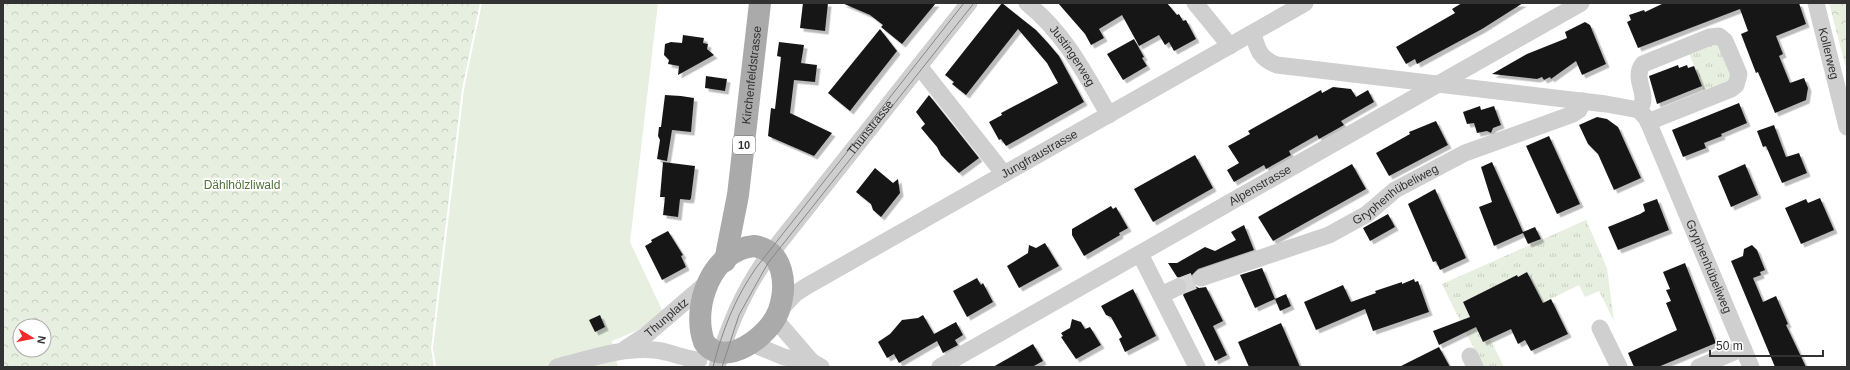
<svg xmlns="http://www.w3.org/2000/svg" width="1850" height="370" viewBox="0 0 1850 370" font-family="Arial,sans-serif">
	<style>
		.green { fill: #e7efe0 }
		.forest { fill: url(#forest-crowns); fill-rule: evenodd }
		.park { fill: url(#park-tufts) }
		.building { fill: #191919; filter: url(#shadow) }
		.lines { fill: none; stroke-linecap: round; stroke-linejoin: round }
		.minor-tunnel { stroke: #d6d6d6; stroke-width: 17; stroke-dasharray: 17 8; stroke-linecap: butt }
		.minor { stroke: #cfcfcf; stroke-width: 17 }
		.major { stroke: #aaa; stroke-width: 22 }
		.tram { stroke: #878787; stroke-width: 1 }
		.labels { text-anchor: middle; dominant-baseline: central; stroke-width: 4; stroke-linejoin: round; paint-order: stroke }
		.shield { fill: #fff; stroke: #707070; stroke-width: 1 }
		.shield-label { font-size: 11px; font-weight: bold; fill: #323232 }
		.street-label { font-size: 12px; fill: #323232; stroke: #fff }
		.park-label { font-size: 12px; fill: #51733b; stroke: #fff }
	</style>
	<defs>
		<pattern id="forest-crowns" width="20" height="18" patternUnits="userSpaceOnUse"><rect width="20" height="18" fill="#e7efe0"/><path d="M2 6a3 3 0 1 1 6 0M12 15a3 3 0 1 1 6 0" fill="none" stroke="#c7cdc1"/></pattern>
		<pattern id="park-tufts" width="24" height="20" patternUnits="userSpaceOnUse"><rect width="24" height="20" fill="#e7efe0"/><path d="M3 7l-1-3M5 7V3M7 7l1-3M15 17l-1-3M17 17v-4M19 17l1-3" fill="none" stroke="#c7cdc1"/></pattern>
		<filter id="shadow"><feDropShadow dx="3.5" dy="3.5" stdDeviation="0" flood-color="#0004"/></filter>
	</defs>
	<rect width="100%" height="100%" fill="#fff"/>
	<!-- green -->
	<polygon class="green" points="482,3 658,3 630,242 664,314 638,330 612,341 618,367 436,367 433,348 464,89"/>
	<!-- forest -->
	<g class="forest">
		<path d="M3,3H480L462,89L431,348L434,367H3ZM20,326H44V350H20Z"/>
		<polygon points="1829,3 1847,3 1847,72"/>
	</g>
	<!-- park -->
	<g class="park">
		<polygon points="1717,41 1734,78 1705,94 1688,51"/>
		<polygon points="1586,220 1607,268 1614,321 1599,291 1585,297 1579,285 1543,303 1527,272 1518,277 1517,275 1463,302 1483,342 1490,339 1504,367 1483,367 1442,284"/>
	</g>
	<!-- building -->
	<g class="building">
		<polygon points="803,3 828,3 825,31 800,28"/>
		<polygon points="842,3 936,3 902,44 881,27 883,25 870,15"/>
		<polygon points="1002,3 1036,30 1048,43 1059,56 1084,102 1006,146 1001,139 999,140 989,122 1002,115 1001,113 1058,83 1047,63 1018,29 966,95 952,84 954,82 945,75"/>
		<polygon points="1058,3 1167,3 1177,15 1179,14 1183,21 1186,20 1196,39 1174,51 1169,42 1165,45 1159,35 1139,46 1122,15 1099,29 1104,38 1091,45 1085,34"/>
		<polygon points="1462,3 1523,3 1482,29 1417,64 1415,59 1406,64 1396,47 1455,13 1452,9"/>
		<polygon points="1664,3 1799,3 1806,24 1776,36 1783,54 1779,56 1790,83 1804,78 1808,88 1806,100 1775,113 1758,72 1756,73 1741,34 1748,31 1740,9 1638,48 1627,22 1631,20 1629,15 1644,10 1645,12"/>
		<polygon points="1585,22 1590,25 1606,64 1582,75 1576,61 1551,79 1550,77 1544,80 1542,77 1537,79 1492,74 1527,54 1567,38 1565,32"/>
		<polygon points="880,29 897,51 850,111 828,93"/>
		<polygon points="683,35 704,38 703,43 708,44 707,49 714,55 678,75 679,66 668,64 669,60 664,55 665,44 671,42 682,43"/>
		<polygon points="1134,39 1144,57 1142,58 1147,66 1123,80 1107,54"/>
		<polygon points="779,42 804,45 801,63 817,65 815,82 794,80 790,113 832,133 814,156 768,136 771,108 775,109 781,57 777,56"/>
		<polygon points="1678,65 1679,68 1687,65 1688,68 1694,66 1702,86 1657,104 1649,76"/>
		<polygon points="706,76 727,79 725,91 705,88"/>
		<polygon points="1333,87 1351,89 1356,97 1368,90 1374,102 1341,121 1344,125 1319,139 1317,135 1289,151 1291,155 1266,169 1264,165 1234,182 1227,170 1239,163 1228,146 1250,134 1248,131 1321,90 1322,93"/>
		<polygon points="665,95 681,96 694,98 691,132 672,130 667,161 657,159 660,140 658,136 659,127 661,127"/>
		<polygon points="929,95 979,158 959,173 941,155 937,147 921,128 925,124 916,112"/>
		<polygon points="1739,103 1747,123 1721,134 1722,136 1704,143 1706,148 1683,157 1672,130"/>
		<polygon points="1480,106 1481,110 1494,106 1501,125 1493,128 1491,133 1487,131 1477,133 1474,123 1467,124 1463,112"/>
		<polygon points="1597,117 1607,119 1618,127 1641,178 1614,190 1598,154 1588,144 1579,125"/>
		<polygon points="1436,121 1448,145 1389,176 1376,153 1410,134 1409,132"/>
		<polygon points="1774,125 1786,157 1799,153 1807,173 1782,183 1766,146 1763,147 1757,131"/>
		<polygon points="1549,136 1580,204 1557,214 1526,146"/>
		<polygon points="1195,155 1213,188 1153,222 1134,189"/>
		<polygon points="663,162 695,166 691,198 690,200 680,199 678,217 663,215 665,197 660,197"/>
		<polygon points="1492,162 1523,232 1535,227 1541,239 1528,244 1523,233 1494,246 1479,207 1492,202 1481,167"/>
		<polygon points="1352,164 1366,189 1273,241 1258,217"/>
		<polygon points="1745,164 1758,195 1731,207 1718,176"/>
		<polygon points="875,168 893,183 898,179 900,193 881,217 873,210 871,204 856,192"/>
		<polygon points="1435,189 1466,258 1440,270 1436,261 1433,262 1408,204"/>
		<polygon points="1820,198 1834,230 1801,244 1785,208 1806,199 1808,203"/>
		<polygon points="1657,199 1669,230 1618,250 1608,227 1640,214 1645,211 1643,204"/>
		<polygon points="1111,206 1113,209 1116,207 1128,228 1119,233 1120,235 1084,256 1072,235 1072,229"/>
		<polygon points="1388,214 1395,227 1370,241 1363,228"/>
		<polygon points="1244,225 1254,250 1198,269 1191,276 1192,282 1195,286 1199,288 1206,287 1223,321 1213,326 1227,355 1215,361 1183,295 1188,288 1187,282 1183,279 1177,277 1168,263 1177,263 1205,247 1215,251 1236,240 1231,232"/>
		<polygon points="668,231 683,255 681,256 686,267 662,280 645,246 652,242 651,240"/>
		<polygon points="1045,243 1059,266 1019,288 1007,266 1028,253 1029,245 1036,248"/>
		<polygon points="1752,245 1757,250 1765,270 1760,272 1761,275 1753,278 1763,302 1776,296 1788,324 1786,325 1806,367 1775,367 1731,261 1743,256 1744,249"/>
		<polygon points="1685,263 1716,343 1658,367 1634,367 1628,353 1677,330 1666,303 1671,301 1666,290 1670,289 1663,272"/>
		<polygon points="1262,268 1275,299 1286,294 1291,306 1280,311 1275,299 1255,308 1240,275"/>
		<polygon points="1527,272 1543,303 1551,299 1568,334 1531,351 1525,340 1518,344 1511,329 1483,342 1476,327 1439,345 1433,331 1470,317 1463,302 1517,275 1518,277"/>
		<polygon points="977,278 981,285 983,283 993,302 967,317 953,291"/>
		<polygon points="1414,279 1415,282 1418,281 1429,312 1373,331 1365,309 1316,330 1304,302 1343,285 1351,302 1376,293 1375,291 1402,282 1402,284"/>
		<polygon points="1133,289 1156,336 1125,352 1119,339 1122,337 1111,317 1106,315 1101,306"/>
		<polygon points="600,315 605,327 595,332 589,320"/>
		<polygon points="923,315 934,334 956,322 963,335 955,340 958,345 943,353 937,341 899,363 894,354 887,358 878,342 890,334 902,320 918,318"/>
		<polygon points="1072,319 1081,322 1085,329 1090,327 1101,345 1076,359 1061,337 1063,336 1061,333 1070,328"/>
		<polygon points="1281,323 1300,367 1249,367 1238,342"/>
		<polygon points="1033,344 1043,361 1032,367 993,367"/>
		<polygon points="1439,347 1450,367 1399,367"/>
	</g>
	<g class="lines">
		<!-- minor-tunnel -->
		<polyline class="minor-tunnel" points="1178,287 1201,278"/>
		<!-- minor -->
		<g class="minor">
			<path id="s1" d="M1027,3C1066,35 1084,72 1109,115"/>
			<polyline points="1195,3 1230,46"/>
			<path id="s2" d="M1816,3L1847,127"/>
			<path id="s3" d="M1253,33C1257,49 1260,59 1277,65L1606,104L1639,110L1647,119L1751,367"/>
			<polyline points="919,66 1004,174"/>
			<path d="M1639,110C1651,95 1631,79 1643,64L1710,37L1719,36L1725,41L1739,74L1736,85L1731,89L1648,122"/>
			<polyline points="1140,254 1197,367"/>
			<path id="s4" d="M1201,278L1329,235L1367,214L1395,190L1465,153L1573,114L1579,110L1583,101"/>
			<polyline points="1161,295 1178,287"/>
			<path id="s5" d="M779,311L796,293L807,286L1305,3"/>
			<polyline points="775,319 812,362"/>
			<polyline points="1600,328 1619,367"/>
			<polyline points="755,345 784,357 812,362 821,367"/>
			<path id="s6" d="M625,349L645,336L708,282"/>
			<polyline points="1470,356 1475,367"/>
			<path d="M557,367C589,359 622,347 654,350C670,351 683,359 699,360"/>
			<path id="s7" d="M717,367C727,329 742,294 764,262L969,3"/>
			<path id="s8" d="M940,367L1581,3"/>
			<polyline points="1699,367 1743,348"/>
		</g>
		<!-- major -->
		<g class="major">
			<path d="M754,246C785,250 787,286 779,310C770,337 723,370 704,342C691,306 712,250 754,246Z"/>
			<path id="s9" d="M725,261L738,195L760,3"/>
		</g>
		<!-- tram -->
		<g class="tram">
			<path d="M713,367C722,331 735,298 756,268L964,3"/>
			<polyline points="722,367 739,315 768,263 974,3"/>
		</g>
	</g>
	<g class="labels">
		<!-- shield labels -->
		<rect class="shield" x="733" y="136" width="22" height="18" rx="3"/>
		<g class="shield-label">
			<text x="744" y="145">10</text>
		</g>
		<!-- street labels -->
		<g class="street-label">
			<text stroke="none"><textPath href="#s2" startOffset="52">Kollerweg</textPath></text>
			<text stroke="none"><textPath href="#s1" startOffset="70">Justingerweg</textPath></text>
			<text stroke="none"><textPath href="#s9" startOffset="188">Kirchenfeldstrasse</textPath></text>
			<text stroke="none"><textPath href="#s7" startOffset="287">Thunstrasse</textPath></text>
			<text stroke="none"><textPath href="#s5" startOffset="305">Jungfraustrasse</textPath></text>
			<text stroke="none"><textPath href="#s8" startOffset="368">Alpenstrasse</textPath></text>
			<text stroke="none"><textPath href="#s4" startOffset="213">Gryphenhübeliweg</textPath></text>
			<text stroke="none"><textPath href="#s3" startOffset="579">Gryphenhübeliweg</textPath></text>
			<text stroke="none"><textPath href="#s6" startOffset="52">Thunplatz</textPath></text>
		</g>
		<!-- park labels -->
		<g class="park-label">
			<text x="242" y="185">Dählhölzliwald</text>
		</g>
	</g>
	<!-- border -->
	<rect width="1850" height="370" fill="none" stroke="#323232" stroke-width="8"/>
	<!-- north arrow -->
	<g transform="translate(32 338) rotate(100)"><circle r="19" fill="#ffffff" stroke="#adadad"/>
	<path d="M0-3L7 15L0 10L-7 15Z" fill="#f32a2b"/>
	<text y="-6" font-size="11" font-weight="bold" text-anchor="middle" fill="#323232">N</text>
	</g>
	<!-- scale -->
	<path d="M1710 350v6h113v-6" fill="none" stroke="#323232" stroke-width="2"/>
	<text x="1716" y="350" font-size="12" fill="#323232" stroke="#ffffff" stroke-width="3" paint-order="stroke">50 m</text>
</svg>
